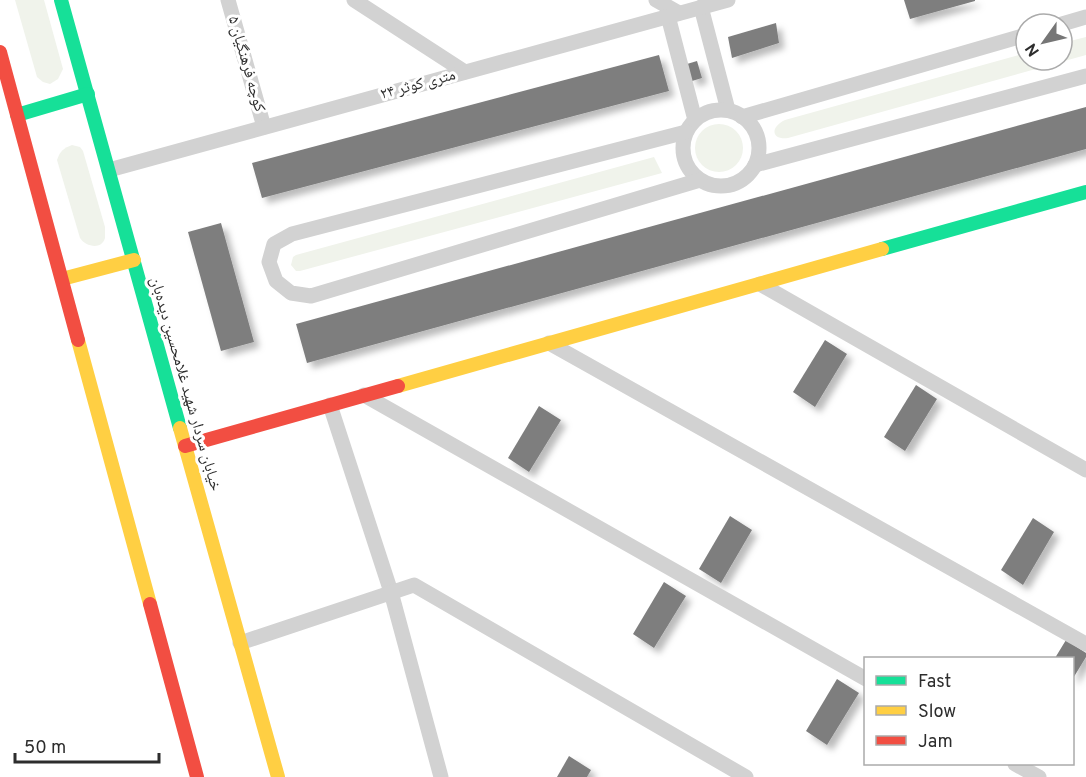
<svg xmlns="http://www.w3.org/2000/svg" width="1086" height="777" viewBox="0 0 1086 777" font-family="Overpass,'Noto Naskh Arabic',sans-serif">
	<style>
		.green { fill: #f0f3eb }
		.building { fill: #7e7e7e; filter: url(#shadow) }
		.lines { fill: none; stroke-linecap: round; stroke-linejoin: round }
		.street { stroke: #d2d2d2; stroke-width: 15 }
		.fast { stroke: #16e098; stroke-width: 14 }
		.slow { stroke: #ffcf43; stroke-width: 14 }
		.jam { stroke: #f24e42; stroke-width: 14 }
		.labels { text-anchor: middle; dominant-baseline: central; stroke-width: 6; stroke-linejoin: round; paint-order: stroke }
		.street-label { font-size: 16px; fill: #2d2d2d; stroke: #fff }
	</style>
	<defs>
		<filter id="shadow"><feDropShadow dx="5.5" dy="5.5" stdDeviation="3" flood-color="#0004"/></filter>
	</defs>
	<rect width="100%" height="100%" fill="#fff"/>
	<!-- green -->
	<g class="green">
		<polygon points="15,0 44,0 63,69 58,79 50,84 43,82 37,77"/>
		<path d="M1086,37V55L788,138C771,140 770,127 785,120L1026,53V60H1062V43Z"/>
		<circle cx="719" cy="148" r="24"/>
		<path d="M72,145L80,147L83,151L105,227C105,229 105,236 105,238C101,251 85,246 80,238L57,160C60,151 64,148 72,145Z"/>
		<polygon points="654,157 662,173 300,271 296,271 291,265 293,257 296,255"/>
	</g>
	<!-- building -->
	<g class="building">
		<polygon points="904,0 975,0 975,1 910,19"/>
		<polygon points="776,23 779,43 732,58 728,37"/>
		<polygon points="659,55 669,91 262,198 252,163"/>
		<polygon points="697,61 702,78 692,81 687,64"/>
		<polygon points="1086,107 1086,149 307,363 296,324"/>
		<polygon points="221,223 254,342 221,351 188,232"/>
		<polygon points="825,340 847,354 815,407 793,392"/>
		<polygon points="916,385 937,399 905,451 884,437"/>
		<polygon points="539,406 561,420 529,472 508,458"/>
		<polygon points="730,516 752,530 721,583 699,569"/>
		<polygon points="1033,518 1054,532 1023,585 1001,570"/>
		<polygon points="664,582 686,596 654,648 633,634"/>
		<polygon points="1066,640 1086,653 1086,657 1072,680 1072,658 1055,658"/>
		<polygon points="837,679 859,693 827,745 806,731"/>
		<polygon points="569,756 591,770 587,777 557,777"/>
	</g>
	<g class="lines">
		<!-- street -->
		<g class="street">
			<polyline points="228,0 264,127"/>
			<polyline points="354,0 465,72"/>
			<polyline points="656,0 679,13"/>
			<polyline points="701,7 728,110"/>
			<polyline points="668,16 695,120"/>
			<polyline points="1062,24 1086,17"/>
			<circle cx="721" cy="148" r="38"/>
			<polyline points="742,117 1026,35"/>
			<polyline points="686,132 292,234 274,244 269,262 276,281 291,293 311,296 700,180"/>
			<polyline points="755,165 1086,76"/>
			<polyline points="109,170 728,0"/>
			<polyline points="760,284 1086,470"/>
			<polyline points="549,343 1086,644"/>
			<polyline points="364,395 866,679"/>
			<polyline points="330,405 391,592 441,777"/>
			<polyline points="240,643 414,585 746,777"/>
			<polyline points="1015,764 1039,777"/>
		</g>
		<!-- fast -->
		<g class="fast">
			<polyline points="61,0 180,428"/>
			<polyline points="17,115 88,94"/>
			<polyline points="882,249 1086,192"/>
		</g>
		<!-- slow -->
		<g class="slow">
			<polyline points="62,279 134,260"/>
			<polyline points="78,340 150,604"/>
			<polyline points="398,386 882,249"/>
			<polyline points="180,428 278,777"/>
		</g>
		<!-- jam -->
		<g class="jam">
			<polyline points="0,52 78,340"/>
			<polyline points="185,446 398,386"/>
			<polyline points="150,604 197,777"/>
		</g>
	</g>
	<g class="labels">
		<!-- street labels -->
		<g class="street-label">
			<text transform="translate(246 64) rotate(74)">کوچه فرهنگیان ۵</text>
			<text transform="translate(418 85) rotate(-15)">۲۴ متری کوثر</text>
			<text transform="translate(185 384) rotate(74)">خیابان سردار شهید غلامحسین دیده‌بان</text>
		</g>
	</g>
	<!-- legend -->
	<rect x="864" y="657" width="210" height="108" fill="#ffffff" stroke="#ababab" stroke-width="1.5"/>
	<rect x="876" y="676" width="30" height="9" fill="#16e098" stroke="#ababab" stroke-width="1.5"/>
	<text x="918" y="687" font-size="18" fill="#2d2d2d">Fast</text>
	<rect x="876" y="706" width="30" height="9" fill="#ffcf43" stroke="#ababab" stroke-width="1.5"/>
	<text x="918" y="717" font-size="18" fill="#2d2d2d">Slow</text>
	<rect x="876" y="736" width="30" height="9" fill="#f24e42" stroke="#ababab" stroke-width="1.5"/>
	<text x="918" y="747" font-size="18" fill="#2d2d2d">Jam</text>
	<!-- north arrow -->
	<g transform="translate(1044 42) rotate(236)"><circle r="28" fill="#ffffff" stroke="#ababab" stroke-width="1.5"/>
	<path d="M0-4.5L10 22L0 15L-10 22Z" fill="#767676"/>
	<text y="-9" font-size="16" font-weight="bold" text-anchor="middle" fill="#2d2d2d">N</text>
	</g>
	<!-- scale -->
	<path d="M15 753v9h144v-9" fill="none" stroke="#2d2d2d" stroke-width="3"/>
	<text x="24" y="753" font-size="18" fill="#2d2d2d" stroke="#ffffff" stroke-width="4.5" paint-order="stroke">50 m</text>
</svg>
